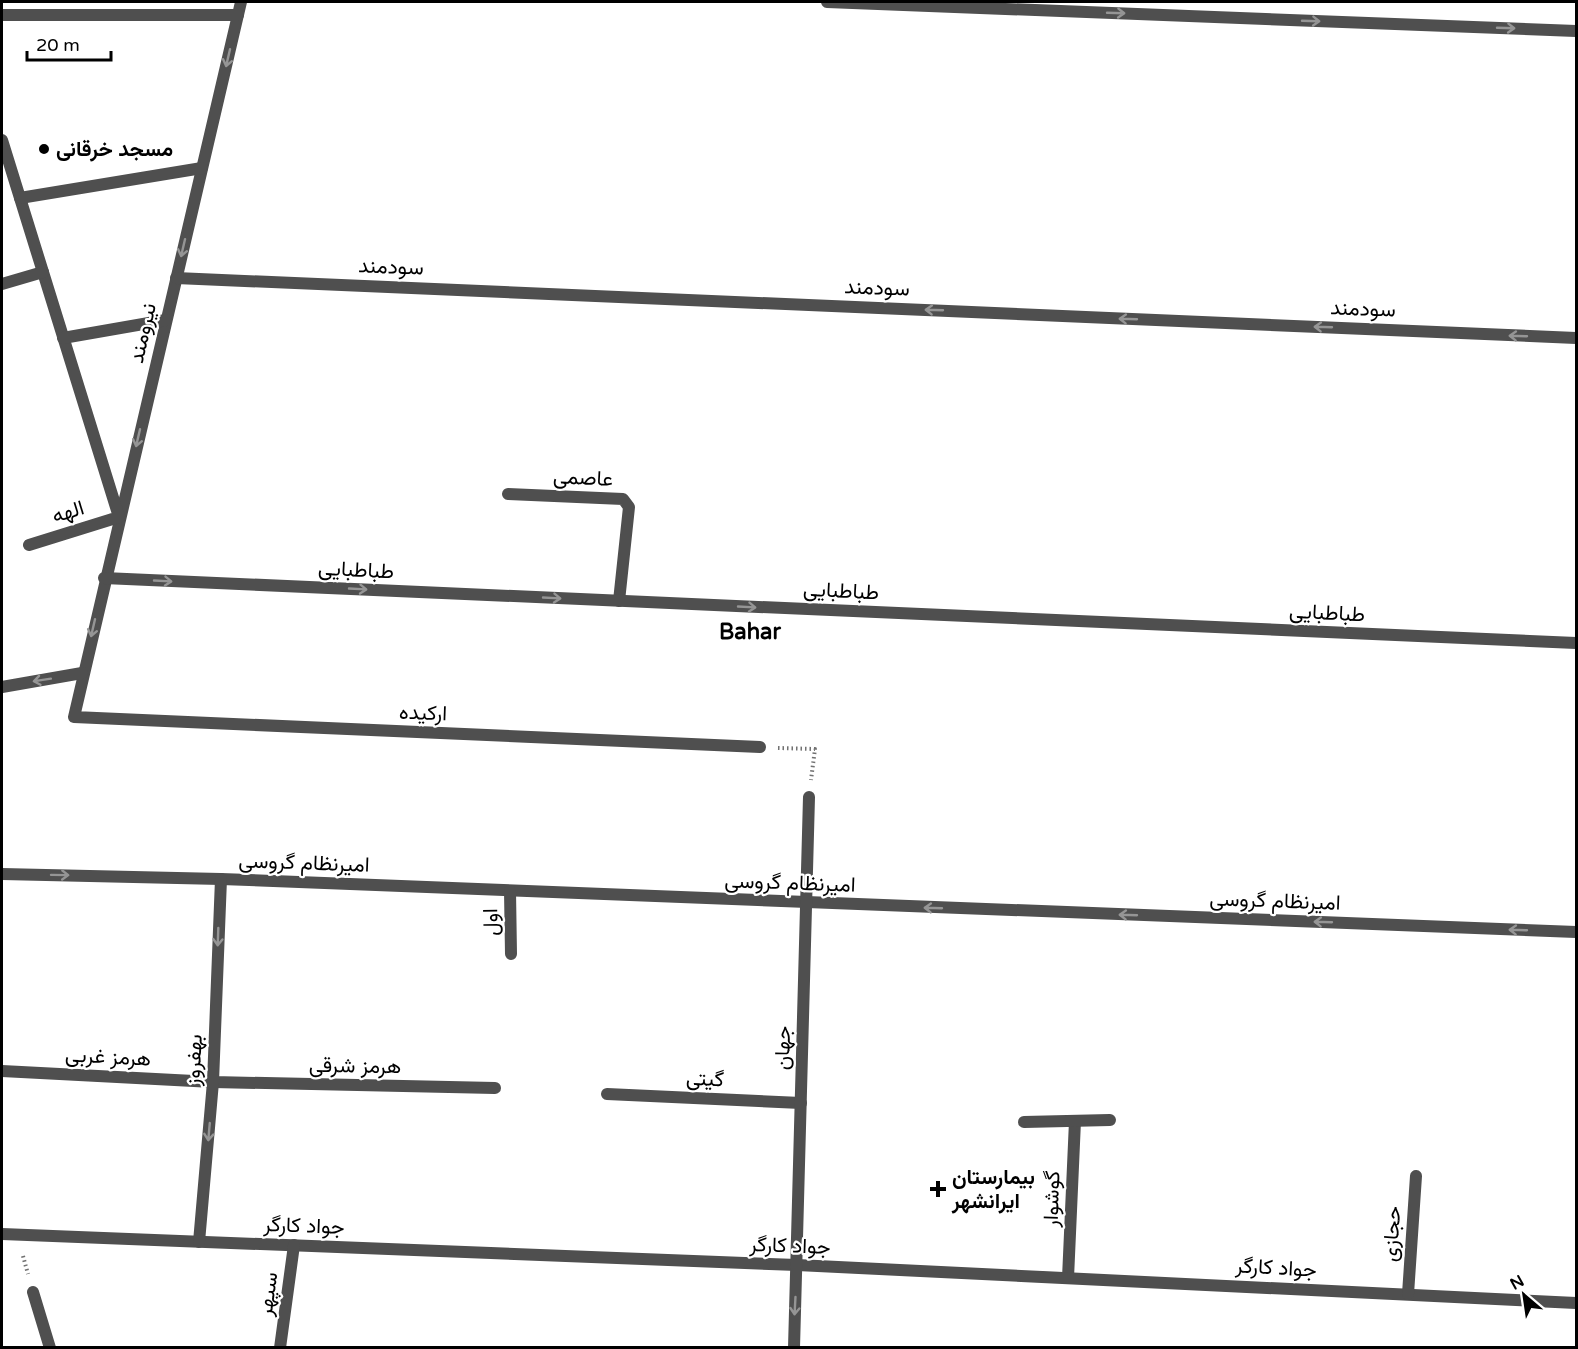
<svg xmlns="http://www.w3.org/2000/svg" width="1578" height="1349" viewBox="0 0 1578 1349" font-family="'Varela Round',Vazirmatn,sans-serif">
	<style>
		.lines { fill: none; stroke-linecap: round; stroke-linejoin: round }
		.path { stroke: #717171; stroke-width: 4; stroke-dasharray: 1.5 3; stroke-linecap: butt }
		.service { stroke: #4f4f4f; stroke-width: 12 }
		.minor { stroke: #4f4f4f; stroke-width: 12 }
		.oneway { stroke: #959595 }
		.poi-dot { fill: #000; stroke: #fff; stroke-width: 2 }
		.labels { text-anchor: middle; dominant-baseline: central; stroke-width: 4.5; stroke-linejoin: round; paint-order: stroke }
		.poi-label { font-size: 21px; font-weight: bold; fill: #000; stroke: #fff; text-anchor: start }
		.street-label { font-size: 21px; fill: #000; stroke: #fff }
		.neighbourhood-label { font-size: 22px; font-weight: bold; fill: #000; stroke: #fff }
	</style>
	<rect width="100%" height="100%" fill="#fff"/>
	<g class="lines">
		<!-- path -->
		<g class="path">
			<polyline points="778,748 815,749 811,780"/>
			<polyline points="23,1256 28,1274"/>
		</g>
		<!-- service -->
		<polyline class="service" points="1068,1278 1075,1121"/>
		<!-- minor -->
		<g class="minor">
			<polyline points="241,2 74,717 760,747"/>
			<polyline points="827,2 1576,31"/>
			<polyline points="2,15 238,15"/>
			<polyline points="2,140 119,517 29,545"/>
			<polyline points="20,198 202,168"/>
			<polyline points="176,278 1576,338"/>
			<polyline points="2,284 43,272"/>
			<polyline points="63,338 166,320"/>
			<polyline points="508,494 623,499 629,507 619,601"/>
			<polyline points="104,578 1576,643"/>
			<polyline points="2,687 82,673"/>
			<polyline points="2,874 221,879 1576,932"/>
			<polyline points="510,891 511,954"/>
			<polyline points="2,1071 213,1082 495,1088"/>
			<polyline points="607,1094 801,1103"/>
			<polyline points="1024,1122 1110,1120"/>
			<polyline points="2,1234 797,1265 1576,1303"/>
			<polyline points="199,1242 213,1082 221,879"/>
			<polyline points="33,1292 50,1348"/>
			<polyline points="1408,1294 1416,1176"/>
			<polyline points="280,1348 294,1245"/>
			<polyline points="794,1348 809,797"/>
		</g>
	</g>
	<!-- one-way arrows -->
	<defs><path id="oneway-shaft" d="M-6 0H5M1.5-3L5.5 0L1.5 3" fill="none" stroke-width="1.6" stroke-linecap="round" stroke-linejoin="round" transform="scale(1.5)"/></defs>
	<g class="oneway">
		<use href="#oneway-shaft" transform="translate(1116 13) rotate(2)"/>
		<use href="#oneway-shaft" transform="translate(1311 21) rotate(2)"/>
		<use href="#oneway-shaft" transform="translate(1506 28) rotate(2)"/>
		<use href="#oneway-shaft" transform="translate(228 58) rotate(103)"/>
		<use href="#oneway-shaft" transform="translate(183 248) rotate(103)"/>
		<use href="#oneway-shaft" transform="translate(934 310) rotate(-178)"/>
		<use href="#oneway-shaft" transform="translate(1128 319) rotate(-178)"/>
		<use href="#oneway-shaft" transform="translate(1323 327) rotate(-178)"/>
		<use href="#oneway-shaft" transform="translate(1518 336) rotate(-178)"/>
		<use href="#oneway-shaft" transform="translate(138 438) rotate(103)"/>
		<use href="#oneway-shaft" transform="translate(163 581) rotate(3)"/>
		<use href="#oneway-shaft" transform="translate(358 589) rotate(3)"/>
		<use href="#oneway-shaft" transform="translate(552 598) rotate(3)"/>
		<use href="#oneway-shaft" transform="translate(747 607) rotate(3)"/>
		<use href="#oneway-shaft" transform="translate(93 628) rotate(103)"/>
		<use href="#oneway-shaft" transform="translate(42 680) rotate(171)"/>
		<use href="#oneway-shaft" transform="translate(60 875) rotate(1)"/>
		<use href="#oneway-shaft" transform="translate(933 908) rotate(-178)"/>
		<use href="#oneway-shaft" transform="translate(1128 915) rotate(-178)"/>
		<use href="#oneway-shaft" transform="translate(1323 922) rotate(-178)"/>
		<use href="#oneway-shaft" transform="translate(1518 930) rotate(-178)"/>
		<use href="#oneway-shaft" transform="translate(218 937) rotate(92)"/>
		<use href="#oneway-shaft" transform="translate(209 1132) rotate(95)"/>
		<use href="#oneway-shaft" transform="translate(795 1306) rotate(93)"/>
	</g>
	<!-- markers -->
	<g class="poi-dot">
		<circle cx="44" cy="149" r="6"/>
		<path d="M935 1180h6v6h6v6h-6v6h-6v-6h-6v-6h6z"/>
	</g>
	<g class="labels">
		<!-- poi labels -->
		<g class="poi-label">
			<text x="56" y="149">مسجد خرقانی</text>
			<text x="952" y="1177">بیمارستان<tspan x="952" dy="24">ایرانشهر</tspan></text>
		</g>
		<!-- street labels -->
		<g class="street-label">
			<text transform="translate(391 267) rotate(2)">سودمند</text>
			<text transform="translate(877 288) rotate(2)">سودمند</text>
			<text transform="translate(1363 309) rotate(2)">سودمند</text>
			<text transform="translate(143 333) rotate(-77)">نیرومند</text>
			<text transform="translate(583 478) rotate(3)">عاصمی</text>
			<text transform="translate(68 512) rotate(-17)">الهه</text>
			<text transform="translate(356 570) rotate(3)">طباطبایی</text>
			<text transform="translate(841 591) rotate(3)">طباطبایی</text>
			<text transform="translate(1327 613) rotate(3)">طباطبایی</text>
			<text transform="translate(423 713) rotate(2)">ارکیده</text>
			<text transform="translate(304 863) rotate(2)">امیرنظام گروسی</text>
			<text transform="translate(790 883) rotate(2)">امیرنظام گروسی</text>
			<text transform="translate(1275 901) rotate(2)">امیرنظام گروسی</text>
			<text transform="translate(491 922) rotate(-91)">اول</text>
			<text transform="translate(783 1048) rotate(-89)">جهان</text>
			<text transform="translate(108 1057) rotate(3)">هرمز غربی</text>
			<text transform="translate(194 1060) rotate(-87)">بهفروز</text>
			<text transform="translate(355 1066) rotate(1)">هرمز شرقی</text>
			<text transform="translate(705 1079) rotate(3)">گیتی</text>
			<text transform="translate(1052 1199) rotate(-88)">گوشوار</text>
			<text transform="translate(304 1226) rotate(2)">جواد کارگر</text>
			<text transform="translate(1392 1234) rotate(-86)">حجازی</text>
			<text transform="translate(790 1246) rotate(2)">جواد کارگر</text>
			<text transform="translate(1276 1268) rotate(3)">جواد کارگر</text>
			<text transform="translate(268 1294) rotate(-82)">سپهر</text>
		</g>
		<!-- neighbourhood labels -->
		<g class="neighbourhood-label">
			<text x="750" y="632">Bahar</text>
		</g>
	</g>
	<!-- border -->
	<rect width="1578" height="1349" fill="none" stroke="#000000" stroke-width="6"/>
	<!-- north arrow -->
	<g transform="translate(1524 1295) rotate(331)" stroke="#ffffff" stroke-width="4.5" paint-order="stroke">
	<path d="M0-4.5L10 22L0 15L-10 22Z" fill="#000000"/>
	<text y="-9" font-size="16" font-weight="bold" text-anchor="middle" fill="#000000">N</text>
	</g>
	<!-- scale -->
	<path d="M27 51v9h84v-9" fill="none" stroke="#000000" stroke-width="3"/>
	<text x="36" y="51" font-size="18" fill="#000000" stroke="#ffffff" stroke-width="4.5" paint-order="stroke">20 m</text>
</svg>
